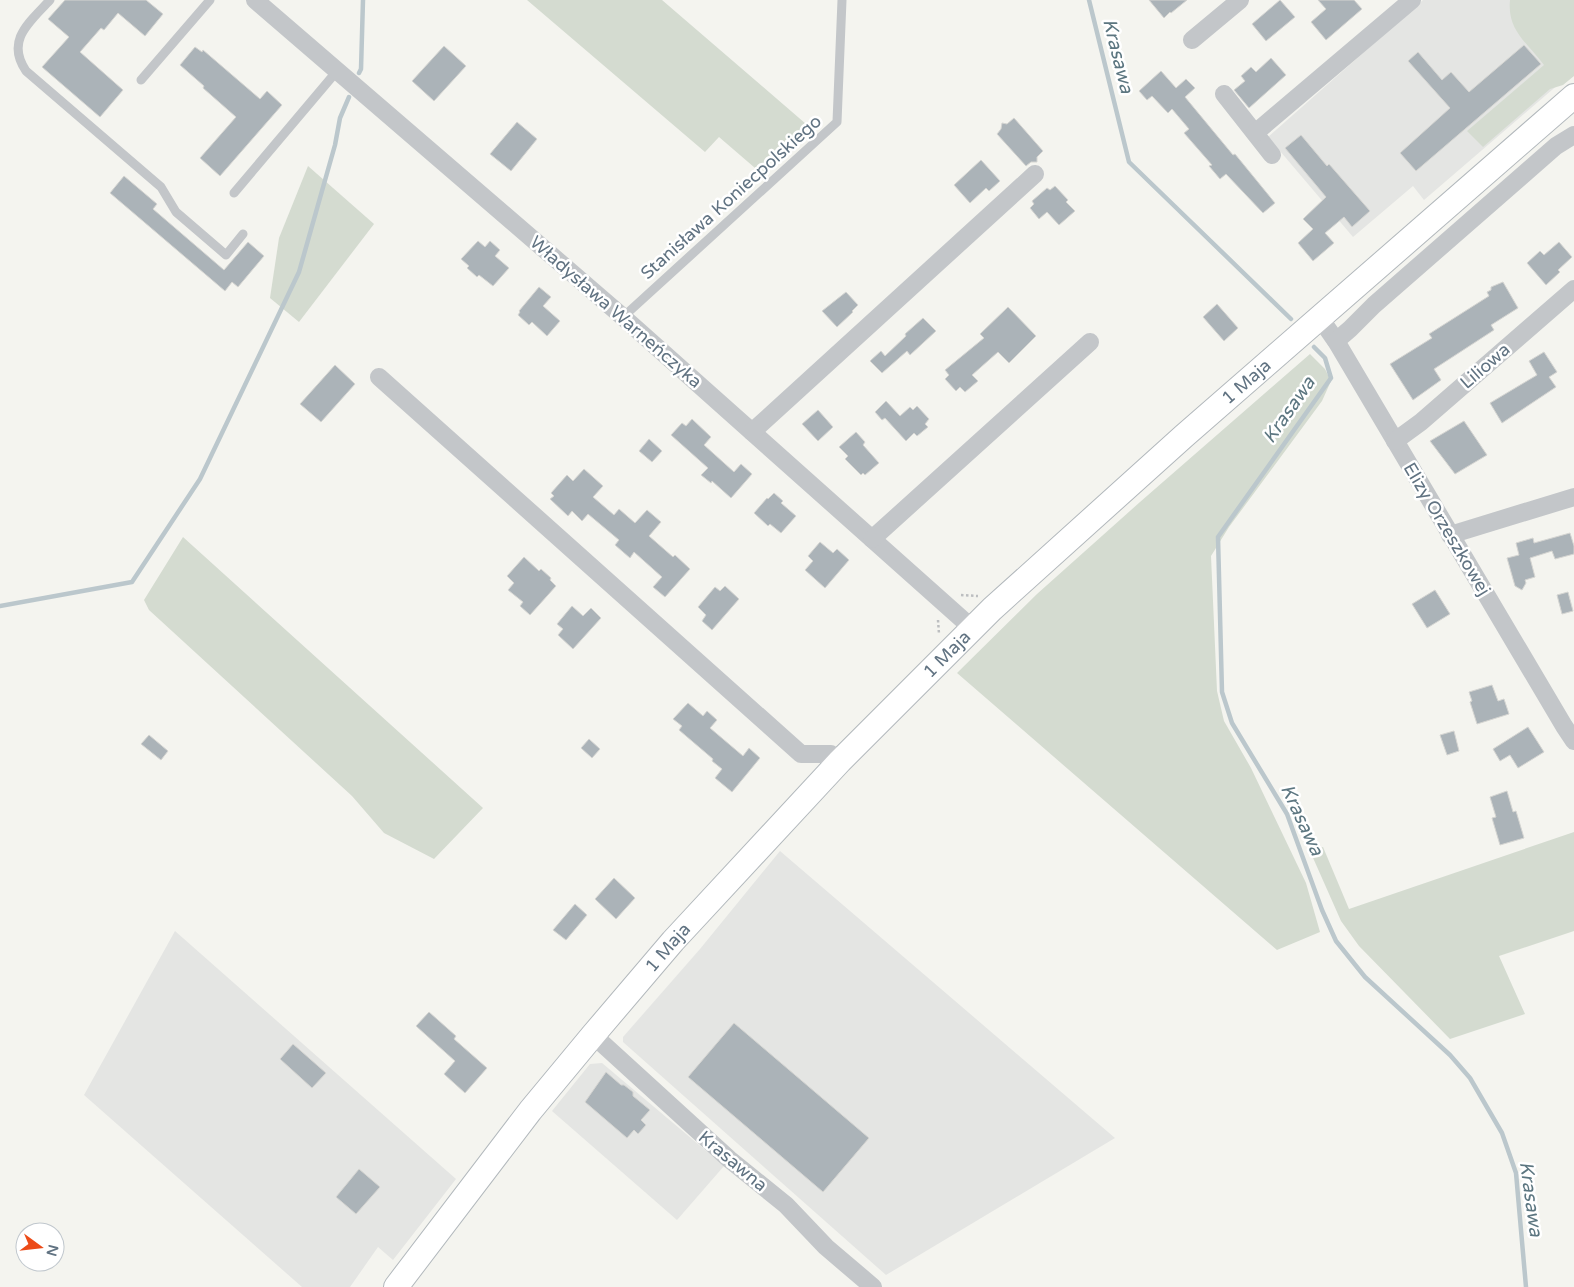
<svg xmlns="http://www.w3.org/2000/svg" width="1574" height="1287" viewBox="0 0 1574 1287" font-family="'Varela Round',sans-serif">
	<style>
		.built { fill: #e4e5e3 }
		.green { fill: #d4dbd0 }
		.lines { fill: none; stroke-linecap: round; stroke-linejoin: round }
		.stream { stroke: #bbc7cc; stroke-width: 4.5 }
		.building { fill: #abb3b8; stroke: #d5d5d2 }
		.secondary-casing { stroke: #b2b8bc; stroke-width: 26 }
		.path { stroke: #bcbec0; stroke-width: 2.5; stroke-dasharray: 2.5 2.5; stroke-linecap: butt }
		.service { stroke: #c3c6c9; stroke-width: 9 }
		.minor { stroke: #c3c6c9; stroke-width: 18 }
		.secondary { stroke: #fff; stroke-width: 24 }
		.labels { text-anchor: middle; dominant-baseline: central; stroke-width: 5; stroke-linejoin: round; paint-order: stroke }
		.street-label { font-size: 18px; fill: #617382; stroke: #fff }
		.water-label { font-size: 19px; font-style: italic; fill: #5c7680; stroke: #fff }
	</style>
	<rect width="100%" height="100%" fill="#f4f4ef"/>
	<!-- built -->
	<g class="built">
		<polygon points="1423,0 1549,0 1574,71 1424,200 1413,186 1353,237 1268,137"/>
		<polygon points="780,851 1115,1138 886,1275 623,1042 623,1037 700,949"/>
		<polygon points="175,931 456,1179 393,1260 378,1247 350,1287 302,1287 84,1095"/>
		<polygon points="602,1063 724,1166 677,1220 552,1111 590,1064"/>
	</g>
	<!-- green -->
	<g class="green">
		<polygon points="527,0 662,0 806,124 762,174 719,137 705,152"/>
		<path d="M1510,0H1574V76L1563,85L1550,89L1483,147L1467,131L1544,65C1527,42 1507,31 1510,0Z"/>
		<polygon points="308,166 374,224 299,322 270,298 279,238"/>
		<polygon points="1310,354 1325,369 1331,381 1322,401 1229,527 1211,556 1217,691 1224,721 1251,768 1306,883 1320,932 1277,950 957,673 1037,594 1140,502"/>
		<polygon points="183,537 483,808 434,859 384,833 352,796 149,610 144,600"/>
		<polygon points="1574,832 1574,931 1499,956 1525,1014 1450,1039 1359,946 1341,921 1310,851 1323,847 1349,909"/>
	</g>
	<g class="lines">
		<!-- stream -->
		<g class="stream">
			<polyline points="1089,0 1129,162 1291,319"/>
			<polyline points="359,73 361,69 363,0"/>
			<polyline points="1314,347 1325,358 1331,378 1218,537 1222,692 1232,723 1287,814 1322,910 1336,941 1365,977 1450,1055 1470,1078 1502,1133 1516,1173 1526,1287"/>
			<polyline points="0,606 132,582 200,479 299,272 335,145 340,118 349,97"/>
		</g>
	</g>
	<!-- building -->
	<g class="building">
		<polygon points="65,0 146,0 163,14 145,36 118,13 104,30 101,28 80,52 123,90 100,117 42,67 69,37 48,19"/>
		<polygon points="1149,0 1187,0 1171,13 1170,12 1164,18"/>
		<polygon points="1280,0 1295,17 1266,41 1252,24"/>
		<polygon points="1318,0 1354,0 1362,9 1326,40 1311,22 1326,9"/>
		<polygon points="1524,45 1541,64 1416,171 1400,153 1450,108 1408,61 1418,52 1442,80 1451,72 1469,92"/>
		<polygon points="444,46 466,66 434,101 412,81"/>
		<polygon points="195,47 202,52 203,50 260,99 267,91 282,105 220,176 200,158 236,117 203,88 204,86 180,65"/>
		<polygon points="1271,58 1286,75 1249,108 1234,90 1245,81 1241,76 1251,67 1256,72"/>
		<polygon points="1161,71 1176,88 1186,79 1195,88 1185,97 1233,155 1235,154 1275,203 1263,213 1226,174 1220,179 1209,166 1212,165 1184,133 1189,129 1172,109 1168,113 1152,96 1147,100 1139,91"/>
		<polygon points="1014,118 1043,151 1037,157 1037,162 1031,162 1026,166 997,134 1001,129 1002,123 1007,124"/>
		<polygon points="517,122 537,139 511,171 490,154"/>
		<polygon points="1301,135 1327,166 1329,164 1370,211 1352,227 1344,217 1325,233 1334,243 1313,261 1298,243 1313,229 1303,219 1326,197 1285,148"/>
		<polygon points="981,160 1000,181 989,191 986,188 970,203 954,185"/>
		<polygon points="124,176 157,204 153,209 224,270 248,242 264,256 238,287 232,282 225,291 110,193"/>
		<polygon points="1055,186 1068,200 1066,202 1075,211 1059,225 1047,212 1039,219 1030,208 1034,204 1032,201 1047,188 1050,190"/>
		<polygon points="478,241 485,247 490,241 500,250 495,256 509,268 493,286 479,275 477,277 467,268 469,266 461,259"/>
		<polygon points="1559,242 1572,257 1558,270 1560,272 1546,285 1527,263 1540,251 1544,255"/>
		<polygon points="1503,282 1518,308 1491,325 1494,330 1434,369 1441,380 1413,400 1390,364 1432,338 1429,334 1489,296 1487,292 1491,290 1491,287"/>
		<polygon points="539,287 551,297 543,306 560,321 547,336 532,322 529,325 518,315 520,312 519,311"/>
		<polygon points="846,292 858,305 852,311 853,312 837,327 822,311"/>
		<polygon points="1217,304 1238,328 1224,341 1203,317"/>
		<polygon points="1008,307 1036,336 1009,363 998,352 972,375 978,381 965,392 960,387 956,391 945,379 949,375 945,370 984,338 980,334"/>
		<polygon points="923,318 936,331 910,355 907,351 882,373 870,361 881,351 885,356 906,336 905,334"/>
		<polygon points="1544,352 1557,372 1549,377 1556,387 1502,423 1490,403 1537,375 1529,361"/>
		<polygon points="335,365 355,384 321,422 300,404"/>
		<polygon points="886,401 900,416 910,407 913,410 917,406 929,419 925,424 928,427 917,436 914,433 906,441 885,418 882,420 875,412"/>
		<polygon points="818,410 833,427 818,441 802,424"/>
		<polygon points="692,419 711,437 704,445 734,472 741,464 752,474 731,498 712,481 711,483 701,475 708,468 671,435 682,423 686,426"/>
		<polygon points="1464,421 1487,455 1455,474 1430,441"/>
		<polygon points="856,432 865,442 863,445 879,463 865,475 863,473 861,475 845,459 848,456 839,447"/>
		<polygon points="649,439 662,451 652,462 639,451"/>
		<polygon points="584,469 603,486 593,497 614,515 619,509 635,523 647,510 661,522 649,536 673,557 675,555 690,569 665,597 653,587 662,577 634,552 630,558 615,545 619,540 588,514 582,521 572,511 568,516 550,499 554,496 551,493 567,475 573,481"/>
		<polygon points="774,493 783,501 781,503 796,516 781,533 770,524 768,526 754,513 767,498 768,499"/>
		<polygon points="1570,533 1574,546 1574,554 1555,559 1552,551 1530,558 1535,577 1525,580 1526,583 1522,590 1515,586 1507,558 1519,555 1516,543 1533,538 1534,543"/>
		<polygon points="820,542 833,553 837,549 849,560 825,588 805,570 813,561 808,556"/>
		<polygon points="524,557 539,571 541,569 551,578 550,580 556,586 530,615 520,606 523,602 508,590 514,583 507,576"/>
		<polygon points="725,586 739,599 712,630 702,621 706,615 698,607 715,587 720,591"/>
		<polygon points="1435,590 1450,614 1427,628 1412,604"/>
		<polygon points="1568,592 1573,611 1562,614 1557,595"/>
		<polygon points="572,606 583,616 591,608 601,618 573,649 558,635 563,629 557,624"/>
		<polygon points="1492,685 1498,701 1504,699 1509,714 1477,724 1470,702 1472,701 1469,692"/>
		<polygon points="688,703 703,716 707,711 717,720 710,728 743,756 749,748 760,758 732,792 715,778 722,769 712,761 713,759 679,730 682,726 673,719"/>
		<polygon points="1528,727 1544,752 1518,768 1510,755 1500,761 1493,749"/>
		<polygon points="1454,731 1459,751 1447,755 1440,735"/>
		<polygon points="149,735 168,751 161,760 141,744"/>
		<polygon points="589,739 600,749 592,758 581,748"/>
		<polygon points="1507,791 1513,812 1516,811 1524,838 1500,845 1492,818 1496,817 1490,797"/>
		<polygon points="614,878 635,898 616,919 595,899"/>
		<polygon points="575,904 587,915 566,940 553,930"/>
		<polygon points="429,1012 456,1036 454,1039 487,1068 465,1093 444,1074 455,1061 416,1026"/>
		<polygon points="734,1023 869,1138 823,1192 688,1077"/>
		<polygon points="293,1044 326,1073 312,1088 280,1059"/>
		<polygon points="606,1072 621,1085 624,1085 633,1092 633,1096 650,1110 641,1120 646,1125 638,1134 634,1130 627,1138 585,1102"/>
		<polygon points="359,1169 380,1187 356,1214 336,1197"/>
	</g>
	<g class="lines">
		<defs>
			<g id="secondary">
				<path id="s1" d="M396,1287L530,1111L593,1035L673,941L840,761L992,609L1184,436L1574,96"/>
			</g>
		</defs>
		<!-- secondary casing -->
		<use href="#secondary" class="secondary-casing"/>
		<!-- path -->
		<g class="path">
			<polyline points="961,595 978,596"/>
			<polyline points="938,620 939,634"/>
		</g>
		<!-- service -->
		<g class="service">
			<path d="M50,0C30,22 5,40 26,71L161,187L176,212L226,255L243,234"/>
			<polyline points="141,80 210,0"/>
			<polyline points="234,193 337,71"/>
			<polyline points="623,317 837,122 842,0"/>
		</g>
		<!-- minor -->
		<g class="minor">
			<polyline points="255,0 623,317 972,628"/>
			<polyline points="1192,40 1240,0"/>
			<polyline points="1224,94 1272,155"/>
			<polyline points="1255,133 1412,0"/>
			<polyline points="1320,318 1336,341 1564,726 1574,741"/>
			<polyline points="1336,341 1350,329 1374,305 1556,146 1574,135"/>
			<polyline points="379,377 801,754 831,754 840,761"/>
			<polyline points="752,432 1035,174"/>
			<polyline points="1395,441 1421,422 1574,289"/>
			<polyline points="1450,535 1574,497"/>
			<polyline points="872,539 1090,342"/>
			<polyline points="593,1035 729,1159 786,1205 826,1247 873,1287"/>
		</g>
		<!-- secondary -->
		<use href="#secondary" class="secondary"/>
	</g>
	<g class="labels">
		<!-- street labels -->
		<g class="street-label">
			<text transform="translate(731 197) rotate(-42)">Stanisława Koniecpolskiego</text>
			<text transform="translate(616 312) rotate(41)">Władysława Warneńczyka</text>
			<text transform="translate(1485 366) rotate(-41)">Liliowa</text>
			<text stroke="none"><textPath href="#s1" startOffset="1245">1 Maja</textPath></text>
			<text transform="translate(1447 529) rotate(59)">Elizy Orzeszkowej</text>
			<text stroke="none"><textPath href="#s1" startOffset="840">1 Maja</textPath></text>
			<text stroke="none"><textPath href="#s1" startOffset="435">1 Maja</textPath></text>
			<text transform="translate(733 1161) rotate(40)">Krasawna</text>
		</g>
		<!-- water labels -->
		<g class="water-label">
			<text transform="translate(1118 56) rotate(76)">Krasawa</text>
			<text transform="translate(1289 410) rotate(-55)">Krasawa</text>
			<text transform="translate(1302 820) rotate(65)">Krasawa</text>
			<text transform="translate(1531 1199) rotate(82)">Krasawa</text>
		</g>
	</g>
	<!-- north arrow -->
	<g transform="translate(40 1247) rotate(105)"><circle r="24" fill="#ffffff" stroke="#c0c7cd"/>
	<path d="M0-4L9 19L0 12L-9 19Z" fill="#ec4a17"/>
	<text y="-8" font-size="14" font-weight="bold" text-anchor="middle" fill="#617382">N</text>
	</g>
</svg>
